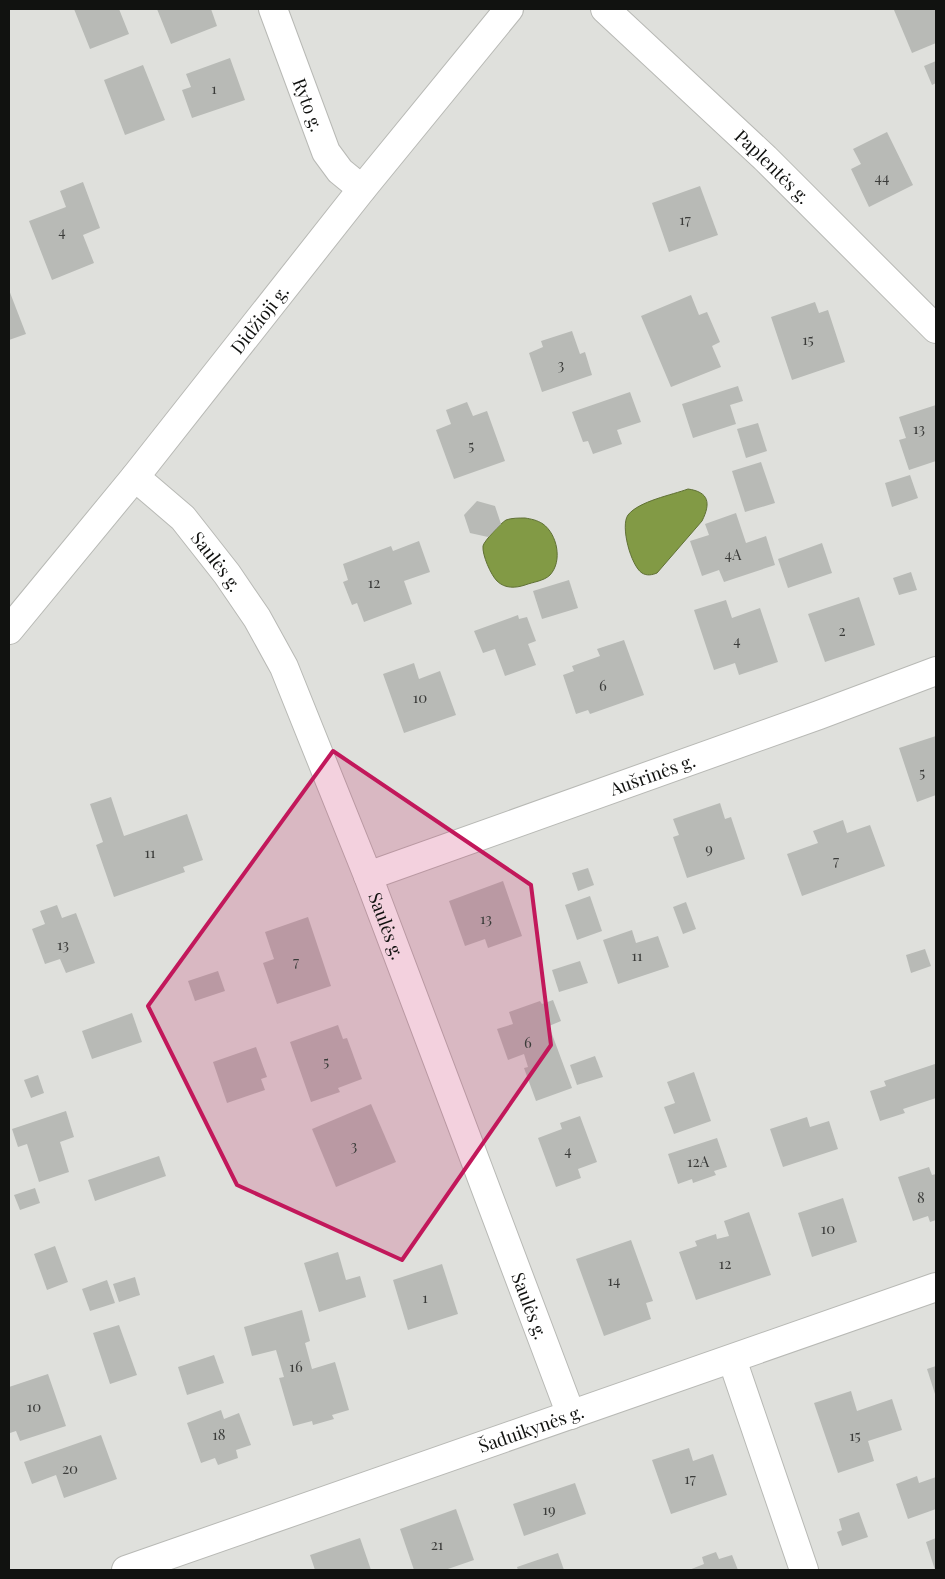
<svg xmlns="http://www.w3.org/2000/svg" width="945" height="1579" viewBox="0 0 945 1579" font-family="'Playfair Display',serif">
	<style>
		.water { fill: #829a45; stroke: #607135 }
		.building { fill: #b8bab6 }
		.lines { fill: none; stroke-linecap: round; stroke-linejoin: round }
		.minor-casing { stroke: #b8b9b5; stroke-width: 30 }
		.minor { stroke: #fff; stroke-width: 28 }
		.marked { fill: #c2185b; fill-opacity: 0.2; stroke: #c2185b; stroke-width: 4; stroke-linejoin: round }
		.labels { text-anchor: middle; dominant-baseline: central; stroke-width: 4; stroke-linejoin: round; paint-order: stroke }
		.number-label { font-size: 15px; fill: #3b3c3a }
		.street-label { font-size: 18px; fill: #111210; stroke: #ecede9 }
	</style>
	<rect width="100%" height="100%" fill="#dfe0dc"/>
	<!-- water -->
	<g class="water">
		<path d="M688,489C709,492 711,503 702,521L657,573C652,575 647,576 642,573C631,566 620,526 628,515C639,501 672,495 688,489Z"/>
		<path d="M525,518C531,519 537,520 543,524C557,534 563,561 550,575C544,581 533,582 525,585C516,588 505,589 497,581C491,575 482,555 483,546C484,541 501,523 506,520C511,518 519,518 525,518Z"/>
	</g>
	<!-- building -->
	<g class="building">
		<polygon points="74,9 119,9 129,34 90,49"/>
		<polygon points="157,9 211,9 217,26 171,44"/>
		<polygon points="897,9 936,9 936,43 912,53 894,10"/>
		<polygon points="230,58 245,100 192,118 182,90 191,87 186,74"/>
		<polygon points="936,61 936,83 932,85 924,66"/>
		<polygon points="143,65 165,120 125,135 104,80"/>
		<polygon points="887,132 913,185 869,207 851,169 861,164 853,149"/>
		<polygon points="83,182 100,228 83,235 94,263 52,280 29,221 66,207 60,191"/>
		<polygon points="700,186 718,235 669,252 652,203"/>
		<polygon points="9,290 26,334 9,340"/>
		<polygon points="691,295 699,315 707,312 720,342 712,346 721,367 671,387 641,316"/>
		<polygon points="815,302 819,313 828,310 845,362 792,380 771,317"/>
		<polygon points="572,331 580,354 585,352 592,375 542,392 529,353 543,347 541,341"/>
		<polygon points="738,386 743,401 730,405 736,424 693,438 682,404"/>
		<polygon points="630,392 641,422 617,430 622,444 593,454 588,441 583,442 572,412"/>
		<polygon points="467,402 473,416 487,411 505,461 454,479 436,430 451,424 446,410"/>
		<polygon points="936,405 936,461 909,470 899,440 906,438 899,417"/>
		<polygon points="758,423 767,451 746,458 737,429"/>
		<polygon points="761,462 775,503 745,512 732,471"/>
		<polygon points="910,475 918,498 892,507 885,483"/>
		<polygon points="477,501 495,506 501,524 488,537 470,533 464,515"/>
		<polygon points="736,513 746,543 766,536 775,565 724,582 719,570 702,576 690,541 709,535 705,524"/>
		<polygon points="419,541 430,572 404,581 412,604 364,622 357,603 352,605 343,582 348,580 343,564 391,546 393,551"/>
		<polygon points="822,543 832,573 788,588 778,559"/>
		<polygon points="911,572 917,590 899,595 893,578"/>
		<polygon points="569,580 578,608 542,619 533,591"/>
		<polygon points="859,597 875,645 825,662 808,614"/>
		<polygon points="726,600 732,618 760,608 778,662 739,675 735,663 714,670 694,610"/>
		<polygon points="518,615 519,619 527,617 536,641 528,644 536,665 505,676 495,649 483,653 474,631"/>
		<polygon points="624,640 644,695 590,714 588,710 576,714 563,675 574,671 572,666 600,656 597,649"/>
		<polygon points="414,663 419,679 440,671 456,715 404,733 383,674"/>
		<polygon points="936,736 936,795 917,802 899,748"/>
		<polygon points="111,797 124,836 187,814 203,860 183,867 185,872 114,897 96,845 103,842 90,804"/>
		<polygon points="720,803 725,819 731,817 745,859 687,878 673,837 679,835 673,819"/>
		<polygon points="843,820 847,833 870,825 885,866 802,896 787,854 818,843 813,831"/>
		<polygon points="588,868 594,885 578,891 572,873"/>
		<polygon points="503,881 522,936 488,948 485,939 465,946 449,901"/>
		<polygon points="590,896 602,931 577,940 565,905"/>
		<polygon points="686,902 696,929 683,934 673,907"/>
		<polygon points="57,905 62,918 76,913 95,963 66,973 60,959 45,964 32,929 45,924 40,911"/>
		<polygon points="308,917 331,986 277,1004 263,963 274,959 265,932"/>
		<polygon points="632,930 636,943 658,936 669,967 618,984 603,940"/>
		<polygon points="925,949 931,966 911,973 906,955"/>
		<polygon points="580,961 588,983 559,992 552,970"/>
		<polygon points="218,971 225,991 195,1001 188,981"/>
		<polygon points="553,1000 561,1021 549,1026 572,1088 536,1101 524,1068 528,1067 524,1054 508,1060 497,1029 513,1024 509,1012 540,1001 542,1004"/>
		<polygon points="132,1013 142,1042 92,1059 82,1031"/>
		<polygon points="338,1025 343,1039 347,1038 362,1079 338,1088 340,1092 311,1102 290,1042"/>
		<polygon points="256,1047 267,1077 261,1079 265,1090 227,1103 213,1062"/>
		<polygon points="595,1056 603,1077 577,1085 570,1065"/>
		<polygon points="935,1064 936,1098 903,1109 905,1113 880,1121 870,1091 886,1086 884,1081"/>
		<polygon points="694,1072 711,1121 674,1134 664,1107 675,1103 667,1082"/>
		<polygon points="38,1075 44,1093 31,1098 24,1080"/>
		<polygon points="371,1104 396,1162 336,1187 312,1129"/>
		<polygon points="66,1111 74,1137 60,1142 69,1172 39,1182 27,1144 18,1147 12,1129"/>
		<polygon points="580,1116 597,1162 578,1169 581,1178 556,1187 538,1138 562,1129 560,1123"/>
		<polygon points="807,1117 810,1127 829,1121 838,1149 783,1167 770,1129"/>
		<polygon points="717,1138 727,1167 714,1171 716,1175 693,1183 692,1179 678,1184 668,1154"/>
		<polygon points="159,1156 166,1176 95,1201 88,1180"/>
		<polygon points="929,1167 932,1175 936,1174 936,1220 930,1222 928,1216 913,1221 898,1177"/>
		<polygon points="35,1188 40,1203 20,1210 14,1195"/>
		<polygon points="843,1198 857,1242 812,1257 798,1213"/>
		<polygon points="749,1212 771,1275 696,1300 679,1252 697,1246 695,1241 716,1234 717,1239 729,1236 724,1221"/>
		<polygon points="631,1240 653,1301 646,1303 651,1319 604,1336 576,1259"/>
		<polygon points="55,1246 68,1282 47,1290 34,1254"/>
		<polygon points="338,1252 346,1280 360,1276 366,1297 319,1312 304,1263"/>
		<polygon points="442,1264 458,1314 408,1330 393,1280"/>
		<polygon points="135,1277 140,1295 119,1302 113,1284"/>
		<polygon points="107,1280 115,1303 90,1311 82,1289"/>
		<polygon points="302,1310 310,1341 305,1343 312,1369 335,1362 349,1410 332,1415 334,1419 313,1425 312,1421 293,1426 279,1378 284,1377 276,1350 252,1356 244,1327"/>
		<polygon points="119,1325 137,1375 110,1384 93,1333"/>
		<polygon points="214,1355 224,1383 187,1395 178,1367"/>
		<polygon points="936,1366 936,1397 927,1369"/>
		<polygon points="48,1374 66,1426 20,1441 16,1431 10,1433 9,1429 9,1387"/>
		<polygon points="851,1391 857,1411 892,1399 902,1430 868,1441 874,1461 838,1473 814,1403"/>
		<polygon points="221,1410 224,1419 239,1413 251,1445 236,1450 238,1458 218,1465 215,1458 201,1463 187,1423"/>
		<polygon points="101,1435 117,1479 64,1498 56,1475 32,1484 24,1462"/>
		<polygon points="689,1448 693,1461 713,1454 727,1495 671,1514 652,1460"/>
		<polygon points="917,1476 919,1483 936,1477 936,1509 908,1519 896,1484"/>
		<polygon points="575,1483 586,1514 524,1536 513,1504"/>
		<polygon points="456,1509 474,1560 445,1570 414,1570 400,1529"/>
		<polygon points="859,1512 868,1537 842,1546 837,1532 842,1530 839,1519"/>
		<polygon points="360,1538 371,1570 315,1570 310,1555"/>
		<polygon points="936,1538 936,1570 935,1570 926,1542"/>
		<polygon points="716,1552 719,1559 732,1555 738,1570 689,1570 704,1564 702,1557"/>
		<polygon points="558,1553 564,1570 518,1570 517,1567"/>
	</g>
	<g class="lines">
		<defs>
			<g id="minor">
				<path id="s1" d="M273,9L326,152L340,171L362,189"/>
				<path id="s2" d="M605,9L765,158L936,329"/>
				<path id="s3" d="M135,477L183,518L227,574L257,618L284,667L368,876L571,1415"/>
				<path id="s4" d="M9,630L135,477L362,189L509,9"/>
				<path id="s5" d="M368,876L819,715L936,671"/>
				<polyline points="732,1359 804,1570"/>
				<path id="s6" d="M126,1570L936,1287"/>
			</g>
		</defs>
		<!-- minor casing -->
		<use href="#minor" class="minor-casing"/>
		<!-- minor -->
		<use href="#minor" class="minor"/>
	</g>
	<!-- marked area -->
	<path class="marked" d="M333,751L531,885L551,1045L402,1260L237,1185L148,1006Z"/>
	<g class="labels">
		<!-- number labels -->
		<g class="number-label">
			<text x="214" y="88">1</text>
			<text x="882" y="177">44</text>
			<text x="685" y="219">17</text>
			<text x="62" y="231">4</text>
			<text x="808" y="339">15</text>
			<text x="561" y="364">3</text>
			<text x="919" y="428">13</text>
			<text x="471" y="445">5</text>
			<text x="733" y="554">4A</text>
			<text x="374" y="582">12</text>
			<text x="842" y="630">2</text>
			<text x="737" y="640">4</text>
			<text x="603" y="685">6</text>
			<text x="420" y="697">10</text>
			<text x="922" y="772">5</text>
			<text x="709" y="848">9</text>
			<text x="150" y="852">11</text>
			<text x="836" y="860">7</text>
			<text x="486" y="918">13</text>
			<text x="63" y="944">13</text>
			<text x="637" y="955">11</text>
			<text x="296" y="961">7</text>
			<text x="528" y="1042">6</text>
			<text x="326" y="1061">5</text>
			<text x="354" y="1145">3</text>
			<text x="568" y="1150">4</text>
			<text x="698" y="1161">12A</text>
			<text x="921" y="1197">8</text>
			<text x="828" y="1228">10</text>
			<text x="725" y="1263">12</text>
			<text x="614" y="1280">14</text>
			<text x="425" y="1297">1</text>
			<text x="296" y="1366">16</text>
			<text x="34" y="1406">10</text>
			<text x="219" y="1434">18</text>
			<text x="855" y="1435">15</text>
			<text x="70" y="1468">20</text>
			<text x="690" y="1478">17</text>
			<text x="549" y="1509">19</text>
			<text x="437" y="1544">21</text>
		</g>
		<!-- street labels -->
		<g class="street-label">
			<text stroke="none"><textPath href="#s1" startOffset="102">Ryto g.</textPath></text>
			<text stroke="none"><textPath href="#s2" startOffset="230">Paplentės g.</textPath></text>
			<text stroke="none"><textPath href="#s4" startOffset="399">Didžioji g.</textPath></text>
			<text stroke="none"><textPath href="#s3" startOffset="118">Saulės g.</textPath></text>
			<text stroke="none"><textPath href="#s5" startOffset="302">Aušrinės g.</textPath></text>
			<text stroke="none"><textPath href="#s3" startOffset="522">Saulės g.</textPath></text>
			<text stroke="none"><textPath href="#s3" startOffset="928">Saulės g.</textPath></text>
			<text stroke="none"><textPath href="#s6" startOffset="429">Šaduikynės g.</textPath></text>
		</g>
	</g>
	<!-- border -->
	<rect width="945" height="1579" fill="none" stroke="#111210" stroke-width="20"/>
</svg>
